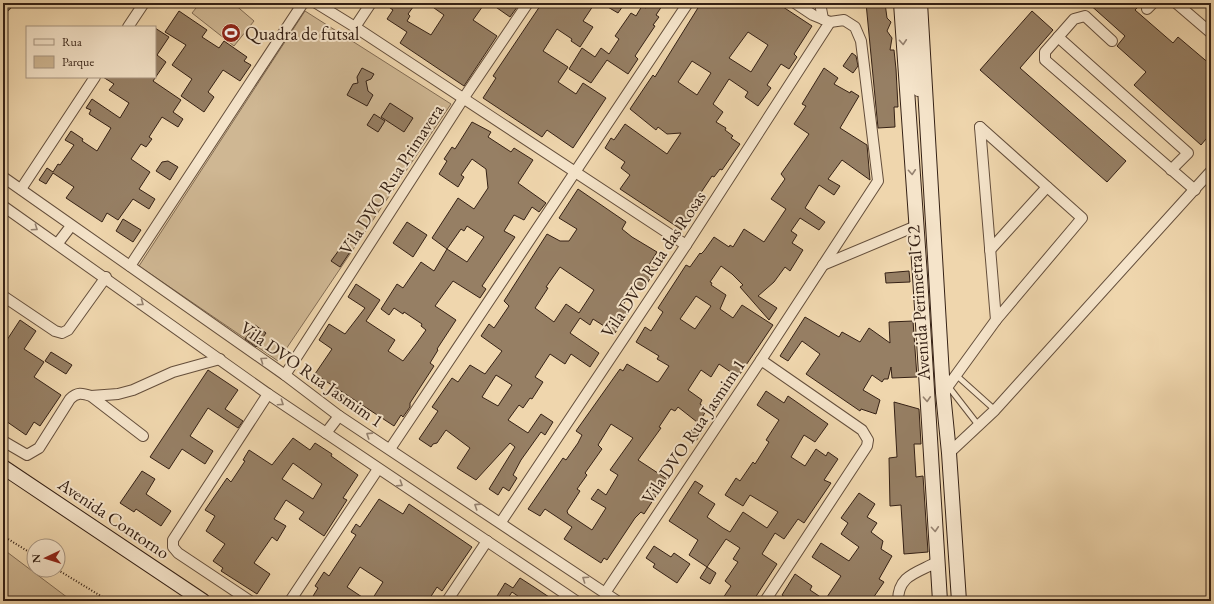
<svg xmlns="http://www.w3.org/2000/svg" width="1214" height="604" viewBox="0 0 1214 604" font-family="'EB Garamond',serif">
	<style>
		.green { fill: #cfb793; stroke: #826c54 }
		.building { fill: #967f64; stroke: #352115; fill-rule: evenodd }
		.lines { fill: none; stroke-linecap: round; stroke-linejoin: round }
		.lane-casing { stroke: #644e3b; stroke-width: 7 }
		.street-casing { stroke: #644e3b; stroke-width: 12 }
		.secondary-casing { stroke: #352115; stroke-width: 16 }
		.path { stroke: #352115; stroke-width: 2; stroke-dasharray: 1 2; stroke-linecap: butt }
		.lane { stroke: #f5e4ca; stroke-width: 5 }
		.street { stroke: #f5e4ca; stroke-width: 10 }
		.secondary { stroke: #f5e4ca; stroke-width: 14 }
		.oneway { stroke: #958270 }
		.labels { text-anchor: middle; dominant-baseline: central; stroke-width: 4; stroke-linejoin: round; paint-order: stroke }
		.poi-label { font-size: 18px; fill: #352115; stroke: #f5e4ca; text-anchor: start }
		.street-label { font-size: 18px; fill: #352115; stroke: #f5e4ca }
	</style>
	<rect width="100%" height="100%" fill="#efd6ad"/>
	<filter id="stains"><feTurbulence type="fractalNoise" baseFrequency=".005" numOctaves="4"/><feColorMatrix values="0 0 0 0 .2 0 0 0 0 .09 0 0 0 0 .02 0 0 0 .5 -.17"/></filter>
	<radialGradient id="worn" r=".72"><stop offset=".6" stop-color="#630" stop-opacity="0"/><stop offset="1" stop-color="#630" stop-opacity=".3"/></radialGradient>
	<!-- green -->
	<g class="green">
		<polygon points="200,3 233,3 254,21 234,46 192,13"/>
		<polygon points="305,11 451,104 278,361 139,266"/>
		<polygon points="3,549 72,601 3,601"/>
	</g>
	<!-- building -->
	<g class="building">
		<polygon points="383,3 416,3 408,14 410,16 407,21 431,35 444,15 427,3 485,3 473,20 497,36 464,86 400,43 407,32 387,19 393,10"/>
		<polygon points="490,3 520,3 510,17"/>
		<polygon points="542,3 595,3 583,21 593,27 580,47 571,41 572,39 557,29 543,51 568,67 558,82 576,94 583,83 606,98 573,148 547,130 542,137 483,98 496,78 493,76"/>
		<polygon points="601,3 625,3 618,13"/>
		<polygon points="649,3 664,3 656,15 659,17 653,25 655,26 635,56 638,59 628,74 607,60 591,83 569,69 582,48 595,57 601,48 609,54 619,39 615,36 631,13 636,16 642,6 646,8"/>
		<path d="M701,3H777L812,26L794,54L797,57L789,69L781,64L767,85L771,88L758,106L745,97L748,92L729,79L713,104L723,112L716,122L726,128L725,130L733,136L731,138L740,144L722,170L720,169L714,177L712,176L686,215L690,218L682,230L620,189L630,175L621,168L625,162L605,148L611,138L614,140L625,124L667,154L681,133L667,134L658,127L656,130L630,109L653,75L655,77ZM748,32L768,45L751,72L729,58ZM692,61L711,73L697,95L678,82Z"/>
		<polygon points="866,3 885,3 887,18 891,22 887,31 892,38 890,50 894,50 896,69 898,107 894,107 895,127 878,128"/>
		<polygon points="1088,3 1131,3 1137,8 1135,10 1173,43 1178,37 1211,65 1211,133 1201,145 1134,85 1146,72 1117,46 1125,36"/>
		<polygon points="179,11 207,30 202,37 219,48 224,41 247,57 244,61 251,65 240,81 223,70 208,92 214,97 204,112 181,96 192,79 172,65 186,45 165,32"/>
		<polygon points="1032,11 1053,30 1020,68 1126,161 1107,182 980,70"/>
		<polygon points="155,28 169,37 157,55 166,62 153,81 181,100 173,112 183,119 178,127 162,117 149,137 152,139 146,147 141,144 131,159 150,172 139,189 155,199 149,209 133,199 118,220 107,213 102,222 66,198 74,187 53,173 46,184 39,180 47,168 53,172 58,164 60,165 74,145 65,140 71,131 83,139 82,141 97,151 111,128 89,114 91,110 86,108 92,99 120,118 129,103 109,90 114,84 103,77 155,77"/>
		<polygon points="852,53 856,56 858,66 853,73 843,66"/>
		<polygon points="362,68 374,74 371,79 366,81 368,91 373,95 367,106 347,95 353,84 358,83 357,77"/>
		<path d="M824,68L838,78L834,84L850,93L851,91L859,96L840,128L867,145L870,180L842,160L828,179L840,186L834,195L819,185L805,208L825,222L819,230L800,218L791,231L797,235L792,243L803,250L790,271L785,267L774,282L758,296L777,308L769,320L740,287L743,285L732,274L721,266L710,282L712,283L711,285L726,295L720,309L733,318L742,305L773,325L738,377L719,364L711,377L701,370L688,390L702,400L700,404L707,409L699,423L705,427L696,441L688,436L697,422L678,407L675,411L671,409L659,427L661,428L638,460L667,479L644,514L641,512L635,518L607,560L604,558L601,563L564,539L572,527L545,509L540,516L528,509L563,458L566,460L578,443L582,435L576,431L620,369L623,371L627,364L657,382L659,381L669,366L657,359L659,356L636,342L645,327L651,331L663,312L658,308L686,265L690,267L700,253L701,254L704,251L714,237L729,247L730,245L733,247L744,229L764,242L786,209L771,199L785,179L781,174L809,134L794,124L806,106L802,104ZM696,296L711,306L695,329L680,319ZM611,424L633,438L610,470L618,475L606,495L598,489L591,499L606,508L592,530L568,514L567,511L580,491L577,489L587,475L585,473L602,449L598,445Z"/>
		<polygon points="390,103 413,118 404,132 381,117"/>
		<polygon points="374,114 385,121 378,132 367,125"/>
		<path d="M472,122L491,132L488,137L511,152L514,148L533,160L518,183L546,203L539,212L532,207L524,220L514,215L504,231L515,237L482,286L486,289L480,298L453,281L435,306L456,320L437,349L438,350L430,363L434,366L410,403V407L403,417L401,415L394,426L315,374L332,349L319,340L329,324L345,334L365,308L348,297L356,284L380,300L366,321L395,340L388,351L403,361L416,344L426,330L421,326L422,324L404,312L403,314L394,308L389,315L381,309L397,284L403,288L421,262L434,271L447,249L432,238L458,198L474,209L488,188L486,169L472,159L461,175L464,177L458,187L439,174L447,161L444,159L452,147L455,149ZM467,226L484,237L467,262L447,249L461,229L464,231Z"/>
		<polygon points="168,161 178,167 170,180 156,171 162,162"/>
		<path d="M578,189L626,222L622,229L632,237L657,252L649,265L656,269L643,290L636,285L621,308L628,313L615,333L593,319L590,325L580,318L570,333L599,353L590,367L571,354L565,364L550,354L535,377L543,382L532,399L530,398L523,408L519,405L508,420L528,433L541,414L553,422L545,435L541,432L521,460L513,475L517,478L509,491L503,487L498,495L489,489L515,447L510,443L476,480L457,468L470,448L446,430L437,443L433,444L431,447L419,439L438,411L432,407L452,378L458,382L470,365L485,374L502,351L481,336L489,324L494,328L509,306L504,301L547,234L560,241H569L577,229L559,218ZM560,267L594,290L579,313L566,304L554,322L535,308L548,288L546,287ZM496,375L512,385L498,406L482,397Z"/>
		<polygon points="123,219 141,230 133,242 116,231"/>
		<polygon points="407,222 427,235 413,257 393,243"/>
		<polygon points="342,246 350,252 340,267 331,261"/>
		<polygon points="909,271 910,282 886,283 885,273"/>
		<polygon points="805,317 839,337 842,332 860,342 869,328 890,343 889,322 913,321 917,377 892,378 891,367 888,379 884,379 882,382 872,375 863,390 880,400 876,414 861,409 860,411 806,374 820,354 802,341 788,361 780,356"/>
		<polygon points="20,320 36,331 24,349 44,362 34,377 61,395 40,426 34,422 26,435 3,419 3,346"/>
		<polygon points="255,325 266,333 256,347 245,339"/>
		<polygon points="51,352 72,365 66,374 45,361"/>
		<polygon points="208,370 238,390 225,409 243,421 238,428 208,408 190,436 213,451 205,464 182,449 169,469 150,457"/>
		<polygon points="766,391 784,403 788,396 828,424 815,442 804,435 791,457 805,466 816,449 826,456 828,452 838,459 824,480 831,483 804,523 798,519 784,539 775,533 762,554 777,564 753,601 721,601 731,586 725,581 738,562 733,559 740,548 726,539 707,567 689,555 698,540 669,521 695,481 703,486 698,493 715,504 707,517 723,528 730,532 743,512 767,528 778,512 750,495 743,506 725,495 736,478 740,481 753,462 755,464 769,442 766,440 779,420 757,405"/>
		<polygon points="894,402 919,409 921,444 914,444 916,477 923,476 928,552 904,554 901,505 890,506 889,458 897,457"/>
		<path d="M293,438L310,450L315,443L332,454L331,456L358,475L343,498L347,500L324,536L299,519L304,512L286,500L274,519L286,526L277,541L272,537L254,563L270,574L257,594L221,571L223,568L213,561L225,544L206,531L215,516L205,510L227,478L231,482L245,461L243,460L249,450L272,465ZM293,463L322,484L313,499L282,479Z"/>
		<polygon points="142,471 155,479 146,494 171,511 161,526 136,509 134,512 120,503"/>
		<polygon points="859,493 875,504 867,517 877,523 871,532 883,541 881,549 892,556 879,579 884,582 871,601 784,601 786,598 782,595 795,574 812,586 810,590 825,600 841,576 812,557 821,543 849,561 859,547 841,534 848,523 841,518"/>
		<polygon points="379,499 403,514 409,504 472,547 442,591 437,587 428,601 371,601 383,582 360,567 347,587 368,601 310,601 318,588 315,586 324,572 329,576 356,535 351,532 356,524 360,527"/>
		<polygon points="654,546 671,557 674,553 690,564 677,583 653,567 655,564 646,558"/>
		<polygon points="707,567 716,573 710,584 700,578"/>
		<polygon points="520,578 534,587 555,601 525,601 512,592 506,601 494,601 505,583 513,588"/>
	</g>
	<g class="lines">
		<defs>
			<g id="lane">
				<polyline points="956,375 995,410"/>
				<polyline points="948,386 979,426"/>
			</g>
			<g id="street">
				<polyline points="316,3 355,27 686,245"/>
				<polyline points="820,3 823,19"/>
				<polyline points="912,3 918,91"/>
				<polyline points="1176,3 1211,33"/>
				<polyline points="1147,9 1153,3"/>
				<polyline points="128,27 144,3"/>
				<polyline points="355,27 371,3"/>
				<polyline points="1058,37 1188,153 1171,170"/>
				<polyline points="1112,41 1085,16 1074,19 1045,52 1045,60 1195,190"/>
				<polyline points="980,127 996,320"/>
				<polyline points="3,177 285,375 339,416 617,601"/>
				<polyline points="21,189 95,77"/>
				<polyline points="3,206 268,394 576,601"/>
				<polyline points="58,243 71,226"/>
				<polyline points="990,250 1047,187"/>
				<polyline points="823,265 916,226"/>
				<polyline points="130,266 303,3"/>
				<polyline points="3,296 55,331 62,333 68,330 106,277"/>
				<polyline points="761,360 878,181 861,41 855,27 844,20 830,22 813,15 795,3"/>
				<polyline points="285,375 463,99 528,3"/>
				<polyline points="943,393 996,320 1082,218 980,127"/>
				<polyline points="91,396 118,394 133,390 173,372 220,359"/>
				<polyline points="326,433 339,416"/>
				<path d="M3,441L27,455L39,448L70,399C77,392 82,393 91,396L143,436"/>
				<polyline points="390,449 688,3"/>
				<polyline points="949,453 995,410 1211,171"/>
				<polyline points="501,522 686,245 830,22"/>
				<polyline points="605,593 761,360 862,430 868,440 867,446 765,601"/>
				<polyline points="250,601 178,553 173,547 173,540 268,394"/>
				<polyline points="290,601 378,469"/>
				<polyline points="447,601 487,541"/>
				<path d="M898,601C898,575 917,573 937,562"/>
			</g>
			<g id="secondary">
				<polyline points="901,3 920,276 940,601"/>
				<polyline points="920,3 943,393 949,453 959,601"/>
				<polyline points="3,5 5,3"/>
				<polyline points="3,467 203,601"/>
			</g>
		</defs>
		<!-- lane casing -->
		<use href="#lane" class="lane-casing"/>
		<!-- street casing -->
		<use href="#street" class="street-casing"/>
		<!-- secondary casing -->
		<use href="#secondary" class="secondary-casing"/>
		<!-- path -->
		<g class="path">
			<polyline points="3,536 34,555"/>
			<polyline points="58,570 109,601"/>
		</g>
		<!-- lane -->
		<use href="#lane" class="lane"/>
		<!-- street -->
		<use href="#street" class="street"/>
		<!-- secondary -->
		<use href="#secondary" class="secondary"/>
	</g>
	<!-- one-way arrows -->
	<defs><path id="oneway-chevron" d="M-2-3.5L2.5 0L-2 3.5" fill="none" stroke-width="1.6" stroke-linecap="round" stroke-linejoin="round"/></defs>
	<g class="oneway">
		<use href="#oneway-chevron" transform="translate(903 42) rotate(86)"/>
		<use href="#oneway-chevron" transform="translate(912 172) rotate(86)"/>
		<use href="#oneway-chevron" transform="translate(35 228) rotate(34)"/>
		<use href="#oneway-chevron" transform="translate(141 303) rotate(36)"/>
		<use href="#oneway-chevron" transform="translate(263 360) rotate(-145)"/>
		<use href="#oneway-chevron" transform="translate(927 399) rotate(87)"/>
		<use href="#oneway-chevron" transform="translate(281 403) rotate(34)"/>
		<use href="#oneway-chevron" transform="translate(369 435) rotate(-147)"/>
		<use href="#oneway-chevron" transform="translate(400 484) rotate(33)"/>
		<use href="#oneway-chevron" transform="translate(477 506) rotate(-147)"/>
		<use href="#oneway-chevron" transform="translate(935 529) rotate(86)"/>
		<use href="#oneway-chevron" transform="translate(585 579) rotate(-146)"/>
	</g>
	<!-- icons -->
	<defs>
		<symbol id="stadium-disc" viewBox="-11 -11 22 22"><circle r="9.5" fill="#8f2418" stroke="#f5e4ca"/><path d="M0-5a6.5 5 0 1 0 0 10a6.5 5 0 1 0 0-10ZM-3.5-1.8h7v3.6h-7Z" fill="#fff"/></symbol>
	</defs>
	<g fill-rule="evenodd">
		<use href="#stadium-disc" x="220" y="22" width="22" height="22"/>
	</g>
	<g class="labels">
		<!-- poi labels -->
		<g class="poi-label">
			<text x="245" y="33">Quadra de futsal</text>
		</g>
		<!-- street labels -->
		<g class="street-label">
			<text transform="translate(391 179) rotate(-57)">Vila DVO Rua Primavera</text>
			<text transform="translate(653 264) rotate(-56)">Vila DVO Rua das Rosas</text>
			<text transform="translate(918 303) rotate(-94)">Avenida Perimetral G2</text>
			<text transform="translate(312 374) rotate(35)">Vila DVO Rua Jasmim 1</text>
			<text transform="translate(693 431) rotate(-56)">Vila DVO Rua Jasmim 1</text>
			<text transform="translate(114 518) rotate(34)">Avenida Contorno</text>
		</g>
	</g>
	<!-- margin -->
	<rect width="1214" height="604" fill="none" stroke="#efd6ad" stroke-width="16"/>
	<rect x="4" y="4" width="1206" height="596" fill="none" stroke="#352115" stroke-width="2"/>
	<rect x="8" y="8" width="1198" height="588" fill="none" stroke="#352115"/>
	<!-- legend -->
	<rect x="26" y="26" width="130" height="52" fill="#f5e4ca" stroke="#a89682"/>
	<rect x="34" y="39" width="20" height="6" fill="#f5e4ca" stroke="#a89682"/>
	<text x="62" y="46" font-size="12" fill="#352115">Rua</text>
	<rect x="34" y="56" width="20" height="12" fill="#cfb793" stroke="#a89682"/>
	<text x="62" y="66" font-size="12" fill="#352115">Parque</text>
	<!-- north arrow -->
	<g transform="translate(46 558) rotate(266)"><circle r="19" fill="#f5e4ca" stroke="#a89682"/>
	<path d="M0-3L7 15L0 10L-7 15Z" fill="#8f2418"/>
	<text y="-6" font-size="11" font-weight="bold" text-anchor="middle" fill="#352115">N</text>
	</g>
	<rect width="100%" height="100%" filter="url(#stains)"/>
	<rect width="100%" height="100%" fill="url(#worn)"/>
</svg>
